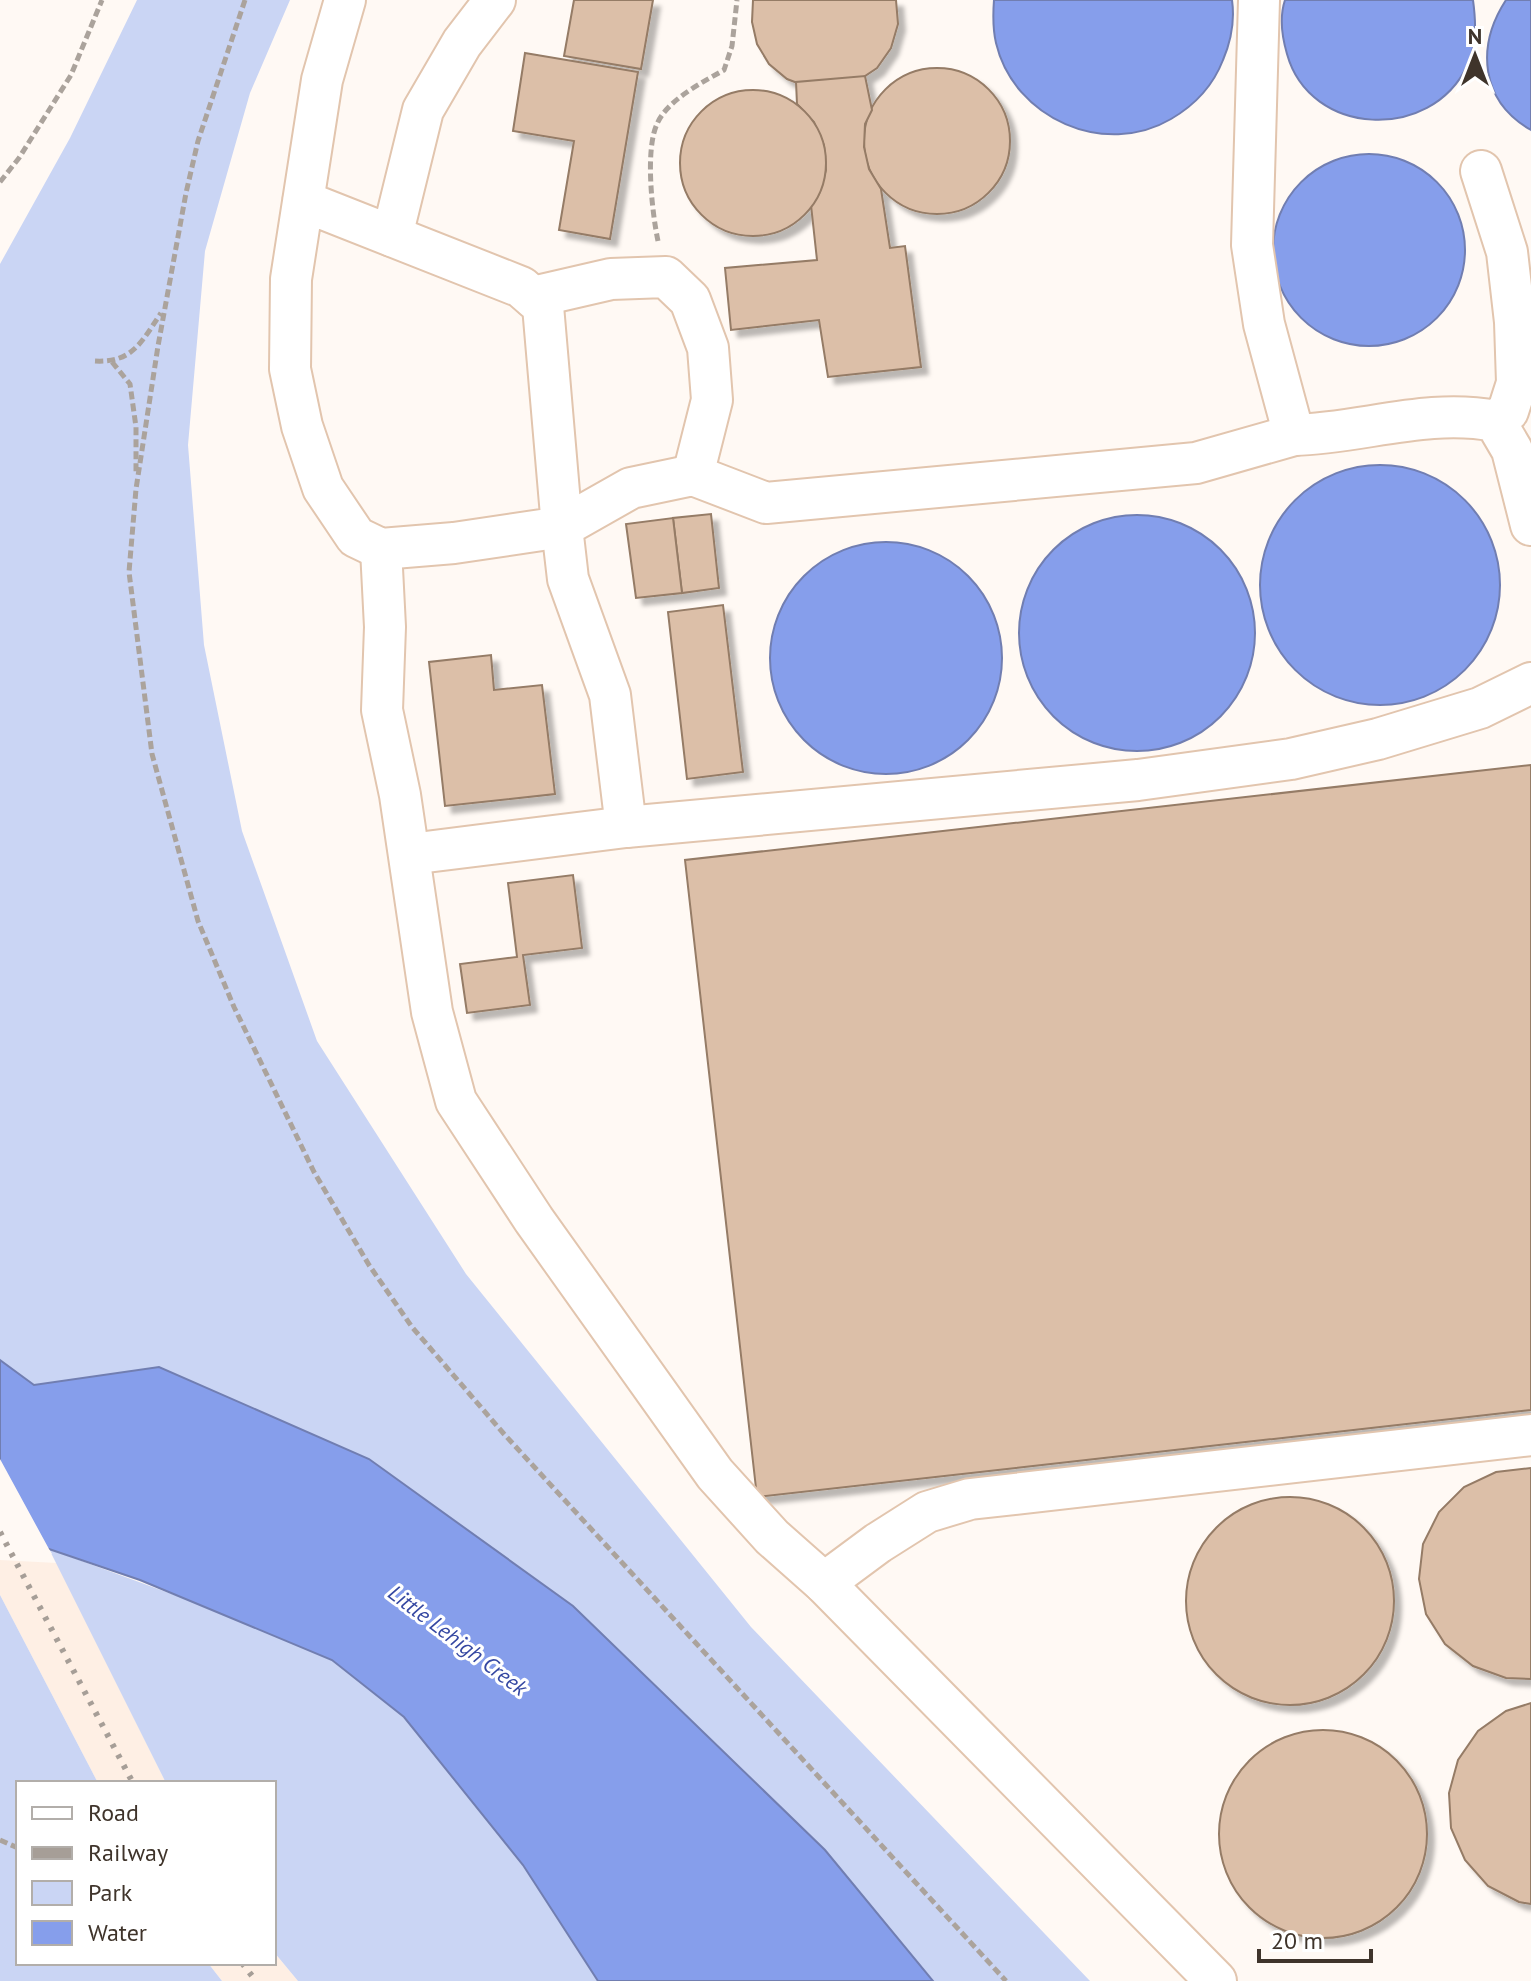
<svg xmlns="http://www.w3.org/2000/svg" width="1531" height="1981" viewBox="0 0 1531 1981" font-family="'PT Sans',sans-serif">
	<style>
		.built { fill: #feefe4 }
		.green { fill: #cad5f4 }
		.water { fill: #869eeb; stroke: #717eb1; stroke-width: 2 }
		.pier { fill: #fff9f4 }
		.building { fill: #dcbfa8; stroke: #957b66; stroke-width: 2; filter: url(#shadow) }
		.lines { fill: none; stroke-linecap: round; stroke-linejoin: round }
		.minor-casing { stroke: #e2c5ae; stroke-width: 44 }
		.path { stroke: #aba39c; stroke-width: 5; stroke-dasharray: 8 4; stroke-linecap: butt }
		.minor { stroke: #fff; stroke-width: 40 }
		.rail { stroke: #a69e97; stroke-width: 6; stroke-dasharray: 4 8; stroke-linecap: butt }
		.labels { text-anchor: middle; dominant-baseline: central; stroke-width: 6; stroke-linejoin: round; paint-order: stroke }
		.water-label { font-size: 22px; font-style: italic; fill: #3548a2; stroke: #fff }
	</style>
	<defs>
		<filter id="shadow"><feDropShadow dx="7" dy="7" stdDeviation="2" flood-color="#0004"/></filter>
	</defs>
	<rect width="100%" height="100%" fill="#fff9f4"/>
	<!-- built -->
	<g class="built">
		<polygon points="0,1560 57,1563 166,1783 98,1783 0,1595"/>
		<polygon points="274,1952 298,1981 222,1981 208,1963 274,1963"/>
	</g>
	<!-- green -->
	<g class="green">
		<polygon points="137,0 290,0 250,93 205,251 188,445 204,645 242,831 317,1041 466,1274 751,1627 1090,1981 933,1981 825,1850 573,1606 369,1459 159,1367 34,1385 0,1360 0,264 70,138"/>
		<polygon points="49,1549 218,1611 332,1660 404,1717 523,1865 598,1981 298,1981 274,1952 274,1783 166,1783"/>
		<polygon points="0,1595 98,1783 18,1783 18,1963 208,1963 222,1981 0,1981"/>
	</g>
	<!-- water -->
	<g class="water">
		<path d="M994,0H1232C1235,21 1231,41 1223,60C1213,86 1195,105 1171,119C1105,158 1014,119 996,43C993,30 993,13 994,0Z"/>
		<path d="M1285,0H1473C1476,22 1477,45 1467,66C1431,142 1310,137 1287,54C1282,37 1279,18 1285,0Z"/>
		<path d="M1506,0H1531V130C1480,101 1476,46 1506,0Z"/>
		<circle cx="1369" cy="250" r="96"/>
		<circle cx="1380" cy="585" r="120"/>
		<circle cx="1137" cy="633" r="118"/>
		<circle cx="886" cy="658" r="116"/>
		<polygon points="0,1360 34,1385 159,1367 369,1459 573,1606 825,1850 933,1981 598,1981 523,1865 404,1717 332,1660 140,1580 49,1549 0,1543"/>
	</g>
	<!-- pier -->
	<polygon class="pier" points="0,1459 49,1549 52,1554 0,1547"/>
	<!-- building -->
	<g class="building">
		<polygon points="574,0 653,0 641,69 564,56"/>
		<polygon points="753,0 896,0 898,24 891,48 877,68 856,82 831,89 808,87 787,79 769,64 757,44 752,22"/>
		<polygon points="525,53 638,72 610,239 559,230 574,141 513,131"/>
		<circle cx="937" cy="141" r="73"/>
		<polygon points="865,76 872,110 865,124 864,147 869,169 881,189 890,248 905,246 921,367 828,377 819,320 731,330 725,268 817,260 811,205 819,194 826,170 824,145 814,122 797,104 796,82"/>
		<circle cx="753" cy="163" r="73"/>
		<polygon points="711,514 719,588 682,593 673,518"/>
		<polygon points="673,518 682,593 636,598 626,524"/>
		<polygon points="723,605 743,772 687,779 668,612"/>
		<polygon points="491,655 494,690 542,685 555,794 445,806 429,662"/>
		<polygon points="1531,765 1531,1410 757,1497 685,860"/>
		<polygon points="573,875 582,948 523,955 530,1005 467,1013 460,964 517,957 508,883"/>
		<polygon points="1531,1468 1531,1679 1506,1678 1473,1666 1445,1644 1426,1614 1419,1579 1423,1544 1439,1512 1464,1487 1496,1472"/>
		<circle cx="1290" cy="1601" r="104"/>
		<polygon points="1531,1703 1531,1904 1519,1902 1488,1886 1465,1860 1451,1828 1449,1793 1458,1760 1478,1731 1506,1711"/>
		<circle cx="1323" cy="1834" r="104"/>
	</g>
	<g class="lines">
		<defs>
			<g id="minor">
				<path d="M1259,0L1252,245L1264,324L1294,435C1362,433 1428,408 1495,421L1512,450L1531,525"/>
				<polyline points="1481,171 1507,252 1515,322 1517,383 1508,411 1495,421"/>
				<polyline points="303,201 521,287 543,306 562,527 454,543 381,549 356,537 323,488 302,426 290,369 291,279 322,80 345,0"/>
				<polyline points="392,236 423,110 462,43 495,0"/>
				<polyline points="533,297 611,279 666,277 690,300 708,348 712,400 693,475"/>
				<polyline points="381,549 385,627 382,710 400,795 432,1012 456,1101 534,1220 715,1474 772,1537 824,1583 1216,1981"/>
				<polyline points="626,827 610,695 568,579 562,527 631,488 693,475 766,503 1196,463 1294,435"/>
				<polyline points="410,854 626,827 1138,780 1291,759 1378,739 1480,708 1531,683"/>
				<polyline points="824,1583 878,1543 927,1512 970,1499 1531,1435"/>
			</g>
		</defs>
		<!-- minor casing -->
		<use href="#minor" class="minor-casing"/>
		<!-- path -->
		<g class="path">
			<polyline points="245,0 198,141 186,193 158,346 136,489 129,572 152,754 198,921 234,1007 314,1172 369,1265 412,1327 504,1434 1006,1981"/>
			<polyline points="0,182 19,158 71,75 102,0"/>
			<path d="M658,241C652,212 645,150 657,124C667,100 703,82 724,70L732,46L737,0"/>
			<path d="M95,361C133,363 142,341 161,313"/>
			<polyline points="112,362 130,384 136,427 136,474"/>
			<polyline points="0,1840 18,1848"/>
		</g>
		<!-- minor -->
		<use href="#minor" class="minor"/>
		<!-- rail -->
		<g class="rail">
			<polyline points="0,1532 133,1783"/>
			<polyline points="242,1963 256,1981"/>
		</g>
	</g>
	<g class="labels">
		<!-- water labels -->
		<g class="water-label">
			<text transform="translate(458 1640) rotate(37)">Little Lehigh Creek</text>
		</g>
	</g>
	<!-- legend -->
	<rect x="16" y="1781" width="260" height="184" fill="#ffffff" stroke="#b2aeaa" stroke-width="2"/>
	<rect x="32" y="1807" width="40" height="12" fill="#ffffff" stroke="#b2aeaa" stroke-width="2"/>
	<text x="88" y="1821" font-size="24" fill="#3f342b">Road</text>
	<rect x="32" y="1847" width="40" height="12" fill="#a69e97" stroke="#b2aeaa" stroke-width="2"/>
	<text x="88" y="1861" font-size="24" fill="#3f342b">Railway</text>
	<rect x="32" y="1881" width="40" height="24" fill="#cad5f4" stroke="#b2aeaa" stroke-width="2"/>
	<text x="88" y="1901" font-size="24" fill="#3f342b">Park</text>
	<rect x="32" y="1921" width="40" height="24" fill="#869eeb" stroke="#b2aeaa" stroke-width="2"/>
	<text x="88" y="1941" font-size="24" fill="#3f342b">Water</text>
	<!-- north arrow -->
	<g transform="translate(1475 56)" stroke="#ffffff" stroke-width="6" paint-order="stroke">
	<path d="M0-6L14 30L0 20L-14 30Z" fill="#3f342b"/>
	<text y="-12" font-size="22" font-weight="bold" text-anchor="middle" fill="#3f342b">N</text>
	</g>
	<!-- scale -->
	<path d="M1259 1949v12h112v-12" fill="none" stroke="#3f342b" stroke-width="4"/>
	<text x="1271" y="1949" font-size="24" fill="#3f342b" stroke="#ffffff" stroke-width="6" paint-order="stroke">20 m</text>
</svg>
